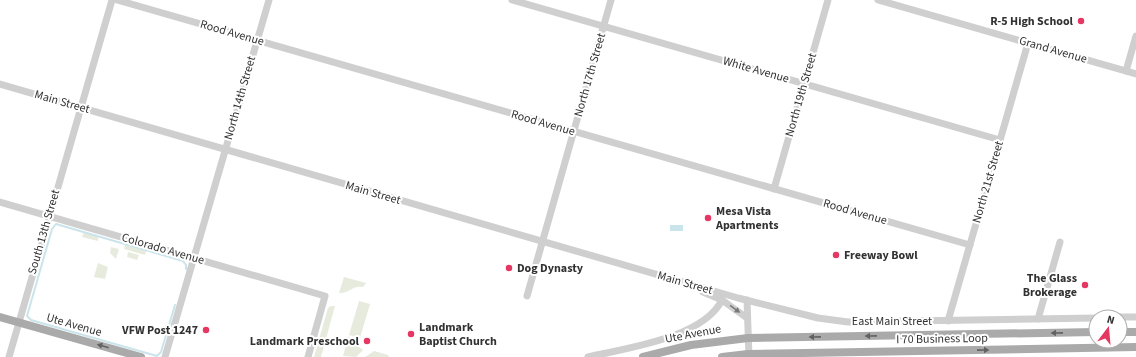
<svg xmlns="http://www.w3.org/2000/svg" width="1136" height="357" viewBox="0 0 1136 357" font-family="'Source Sans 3',sans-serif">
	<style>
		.green { fill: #e7ebdd }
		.water { fill: #cae4eb }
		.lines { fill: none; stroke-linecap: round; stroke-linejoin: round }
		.stream { stroke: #cae4eb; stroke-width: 2 }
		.minor { stroke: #cfcfcf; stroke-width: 7 }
		.major { stroke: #aaa; stroke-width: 8 }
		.oneway { fill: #797979 }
		.oneway2 { fill: #626262 }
		.poi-dot { fill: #e43863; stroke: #fff; stroke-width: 1.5 }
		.labels { text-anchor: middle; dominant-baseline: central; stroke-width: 4; stroke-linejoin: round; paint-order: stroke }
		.poi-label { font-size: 12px; font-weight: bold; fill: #323232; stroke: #fff; text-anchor: end }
		.street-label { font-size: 12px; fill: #323232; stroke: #fff }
	</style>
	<rect width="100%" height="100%" fill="#fff"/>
	<!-- green -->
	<g class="green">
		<polygon points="84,232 98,237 98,241 82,237"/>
		<polygon points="125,245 146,251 145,255 124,249"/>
		<polygon points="111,247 119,249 116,259 110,253"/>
		<polygon points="128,252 139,255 137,260 127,257"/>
		<polygon points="98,263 108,267 105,279 94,277"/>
		<path d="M344,277L366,283L363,287C352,285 349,294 339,293Z"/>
		<polygon points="359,301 370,304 360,338 349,335"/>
		<polygon points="331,306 335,306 321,357 314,357 328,308"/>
		<polygon points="348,337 359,340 358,346 363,350 356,357 343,356"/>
		<polygon points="374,351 388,355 389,357 365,357"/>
	</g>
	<!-- water -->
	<rect class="water" x="670" y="225" width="13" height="6"/>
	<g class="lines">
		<!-- stream -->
		<polyline class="stream" points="175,305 161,352 157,356 31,320 27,316 52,229 56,224 183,261 186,265 186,269"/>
		<!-- minor -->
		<g class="minor">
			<polyline points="117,0 970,245"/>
			<polyline points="512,0 1000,140"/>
			<polyline points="878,0 1136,74"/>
			<polyline points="1126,71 1136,36"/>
			<polyline points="0,84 738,298 818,318 848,322 1096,318"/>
			<polyline points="774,189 828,0"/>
			<polyline points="0,202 325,296 308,357"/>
			<polyline points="703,292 722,300 747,318"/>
			<polyline points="527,296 611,0"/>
			<polyline points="747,300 749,357"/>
			<polyline points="1120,317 1136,317"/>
			<polyline points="1038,319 1060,242"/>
			<polyline points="948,321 1028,43"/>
			<polyline points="9,357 112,0"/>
			<polyline points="165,357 269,0"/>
			<path d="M588,357C627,348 703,338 722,300"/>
		</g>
		<!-- major -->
		<g class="major">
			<polyline points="0,317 141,357"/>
			<polyline points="1120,332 1136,332"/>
			<polyline points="643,357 691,345 748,338 1096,332"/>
			<polyline points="722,357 748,354 1136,347"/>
		</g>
	</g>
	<!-- one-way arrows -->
	<defs><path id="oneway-solid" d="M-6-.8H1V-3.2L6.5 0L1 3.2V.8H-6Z"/></defs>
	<use class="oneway" href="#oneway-solid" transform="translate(735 309) rotate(36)"/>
	<g class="oneway2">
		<use href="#oneway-solid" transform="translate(1057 333) rotate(179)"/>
		<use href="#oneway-solid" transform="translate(871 336) rotate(179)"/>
		<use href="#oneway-solid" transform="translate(815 337) rotate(179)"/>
		<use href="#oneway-solid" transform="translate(103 346) rotate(-164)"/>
		<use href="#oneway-solid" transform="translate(983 350) rotate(-1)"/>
	</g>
	<!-- markers -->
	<g class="poi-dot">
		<circle cx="1081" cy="21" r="4"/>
		<circle cx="708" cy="218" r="4"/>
		<circle cx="836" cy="255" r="4"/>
		<circle cx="509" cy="268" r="4"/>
		<circle cx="1085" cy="285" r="4"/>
		<circle cx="206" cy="330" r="4"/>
		<circle cx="411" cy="334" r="4"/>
		<circle cx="367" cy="341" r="4"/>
	</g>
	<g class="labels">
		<!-- poi labels -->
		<g class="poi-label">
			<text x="1073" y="21">R-5 High School</text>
			<text x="716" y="211" text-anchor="start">Mesa Vista<tspan x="716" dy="14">Apartments</tspan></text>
			<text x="844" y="255" text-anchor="start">Freeway Bowl</text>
			<text x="517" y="268" text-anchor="start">Dog Dynasty</text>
			<text x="1077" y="278">The Glass<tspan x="1077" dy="14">Brokerage</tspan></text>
			<text x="419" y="327" text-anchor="start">Landmark<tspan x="419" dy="14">Baptist Church</tspan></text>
			<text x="198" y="330">VFW Post 1247</text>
			<text x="359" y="341">Landmark Preschool</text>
		</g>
		<!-- street labels -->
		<g class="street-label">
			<text transform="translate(232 33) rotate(16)">Rood Avenue</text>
			<text transform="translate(1053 50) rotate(16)">Grand Avenue</text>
			<text transform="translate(756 70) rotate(16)">White Avenue</text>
			<text transform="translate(590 75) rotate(-74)">North 17th Street</text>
			<text transform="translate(801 95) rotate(-74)">North 19th Street</text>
			<text transform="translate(240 98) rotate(-74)">North 14th Street</text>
			<text transform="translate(62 102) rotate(16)">Main Street</text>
			<text transform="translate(543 123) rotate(16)">Rood Avenue</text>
			<text transform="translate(988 182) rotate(-74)">North 21st Street</text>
			<text transform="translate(373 193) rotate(16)">Main Street</text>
			<text transform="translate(855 212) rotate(16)">Rood Avenue</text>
			<text transform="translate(44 232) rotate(-74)">South 13th Street</text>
			<text transform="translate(163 249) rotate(16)">Colorado Avenue</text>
			<text transform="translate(685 283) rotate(16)">Main Street</text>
			<text x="892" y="321">East Main Street</text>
			<text transform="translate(74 325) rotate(16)">Ute Avenue</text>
			<text transform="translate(693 334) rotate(-11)">Ute Avenue</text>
			<text transform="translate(942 339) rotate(-1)">I 70 Business Loop</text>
		</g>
	</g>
	<!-- north arrow -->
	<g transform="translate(1108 329) rotate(16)"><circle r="19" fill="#ffffff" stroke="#adadad"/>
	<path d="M0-3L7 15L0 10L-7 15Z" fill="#e43863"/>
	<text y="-6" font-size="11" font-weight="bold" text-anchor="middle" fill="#323232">N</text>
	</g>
</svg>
